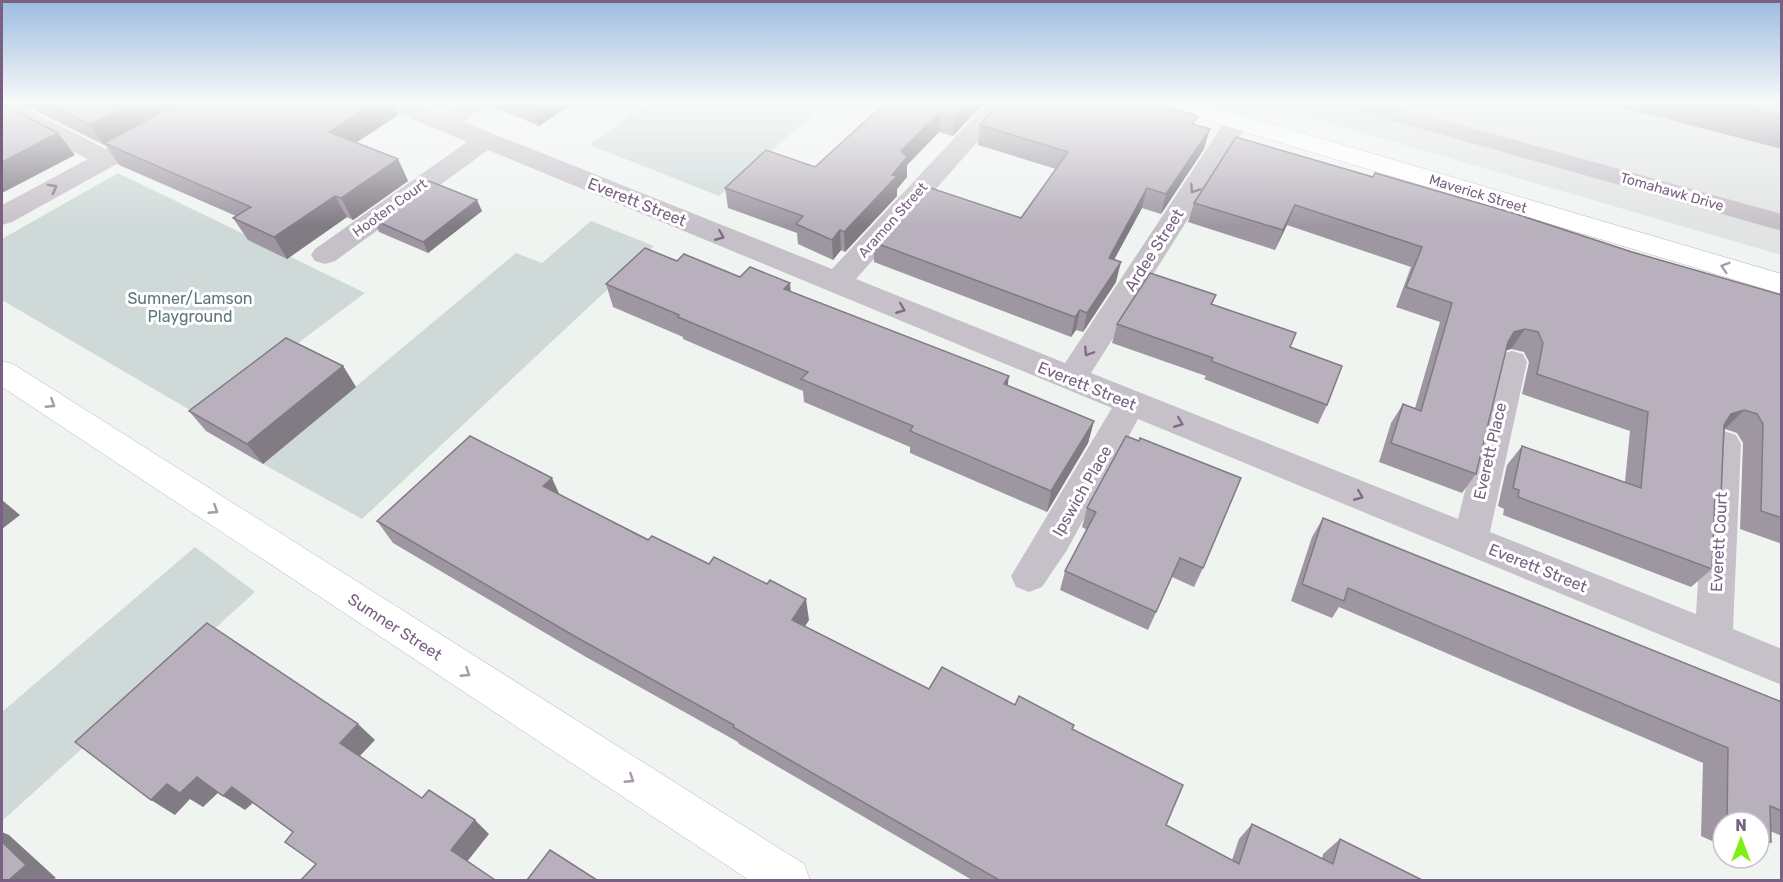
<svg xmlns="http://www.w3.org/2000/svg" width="1783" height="882" viewBox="0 0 1783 882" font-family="Rubik,sans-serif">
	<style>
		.built { fill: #e2e4e4 }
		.green { fill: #ced9d8 }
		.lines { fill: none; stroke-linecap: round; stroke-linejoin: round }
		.major-casing { stroke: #bab4bc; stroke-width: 1 }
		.minor { fill: #c6c1c8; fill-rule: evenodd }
		.major { fill: #fff; fill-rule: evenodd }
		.wall { fill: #9e97a2 }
		.shaded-wall { fill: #817b84 }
		.building { fill: #b8b0bc; stroke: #817b84; stroke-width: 1.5 }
		.oneway { stroke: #826b8a }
		.oneway2 { stroke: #a998ae }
		.labels { text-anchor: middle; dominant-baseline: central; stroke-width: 6; stroke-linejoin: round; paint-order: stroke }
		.far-street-label { font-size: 14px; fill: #7a6183; stroke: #fff }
		.street-label { font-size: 16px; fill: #7a6183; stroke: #fff }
		.park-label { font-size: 16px; fill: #60777a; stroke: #fff }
	</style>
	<rect width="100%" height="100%" fill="#eff4f1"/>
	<!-- built -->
	<polygon class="built" points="1261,103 1781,103 1781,255"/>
	<!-- green -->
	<g class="green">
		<polygon points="647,103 826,103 719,196 590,145"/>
		<polygon points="118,173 365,293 200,416 2,300 2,239"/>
		<polygon points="591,221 654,246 362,519 263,464 516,253 542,263"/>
		<polygon points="195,547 255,592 2,821 2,712"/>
	</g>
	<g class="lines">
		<defs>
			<g id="major">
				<polygon points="1162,103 1200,103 1782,274 1782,294 1166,108"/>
				<polygon points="2,361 13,364 804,864 810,880 749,880 2,387"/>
			</g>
		</defs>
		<!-- major casing -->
		<use href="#major" class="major-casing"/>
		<!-- minor -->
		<g class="minor">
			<polygon points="2,103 15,103 106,149 192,103 222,103 218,108 12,222 2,225 2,205 88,159 2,115"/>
			<polygon points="382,103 416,103 443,114 460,103 488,103 464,122 832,269 987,103 1012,103 856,279 1065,363 1228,117 1237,115 1246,117 1249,122 1091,373 1458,519 1497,362 1501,354 1512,351 1523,354 1527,362 1490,532 1696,614 1707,444 1712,435 1724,431 1736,435 1741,444 1733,629 1782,649 1782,685 1138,419 1067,550 1042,587 1029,592 1016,587 1011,576 1112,408 488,150 335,261 325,264 315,261 311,255 315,249 467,142 386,108"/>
			<polygon points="1343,103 1382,103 1782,214 1782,231 1347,108"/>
		</g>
		<!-- major -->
		<use href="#major" class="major"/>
	</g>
	<!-- wall -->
	<g class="wall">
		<polygon points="20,103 393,103 398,115 356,143 398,159 408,181 353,220 347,217 287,259 248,240 233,218 236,216 119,165 106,146"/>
		<polygon points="488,103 573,103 539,126 489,105"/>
		<polygon points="885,103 984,103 953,136 939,132 907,165 907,177 897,189 897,196 845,252 841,250 833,260 798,244 797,233 728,208 725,188 815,167"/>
		<polygon points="1605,103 1782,103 1782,149"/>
		<polygon points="980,125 1195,125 1204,149 1161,214 1142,208 1114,260 1116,282 1083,332 1076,330 1071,337 874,262 873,242 1021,218 1056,169 978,145"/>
		<polygon points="1236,137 1782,295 1782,544 1740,529 1743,443 1737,433 1725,429 1721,496 1715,502 1712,569 1691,587 1503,515 1504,509 1498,506 1507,465 1522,446 1625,482 1630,431 1522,394 1529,362 1524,352 1511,349 1506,350 1476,474 1462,493 1379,462 1391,423 1403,404 1415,408 1440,322 1396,307 1411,267 1287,225 1275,250 1188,222 1194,203"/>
		<polygon points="482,211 428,253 379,232 374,220"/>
		<polygon points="740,277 790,283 790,292 1008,386 1094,421 1088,443 1047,512 910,453 910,447 804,402 803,391 683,339 683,337 613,307 606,284"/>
		<polygon points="1216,295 1212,305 1290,347 1327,405 1318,424 1204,379 1206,376 1112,343 1117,324"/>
		<polygon points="343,366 356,387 263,464 206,431 189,411"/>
		<polygon points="1126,436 1203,568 1194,587 1172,577 1148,630 1060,590 1065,571 1087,530 1082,527 1087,508"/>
		<polygon points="559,494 809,620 805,626 929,689 1015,705 1072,729 1166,825 1232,860 1239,839 1252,824 1322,859 1323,854 1340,839 1422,880 972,880 739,744 738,742 586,657 393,543 377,521"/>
		<polygon points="1323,518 1782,702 1782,836 1770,831 1771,842 1759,848 1759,822 1723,822 1723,846 1701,836 1703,763 1339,607 1332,618 1291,601 1312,537"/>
	</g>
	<!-- shaded-wall -->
	<g class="shaded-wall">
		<polygon points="132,103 187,103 104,144 90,125"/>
		<polygon points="374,103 393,103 398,115 340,153 329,132"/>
		<polygon points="534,103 573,103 539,126 532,104"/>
		<polygon points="967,103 984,103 953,136 954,117"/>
		<polygon points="940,112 939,132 907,165 907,177 897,189 897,196 845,252 844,232 892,175 901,151"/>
		<polygon points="1210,129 1204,149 1161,214 1166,194"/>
		<polygon points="58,133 75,155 2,193 2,162"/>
		<polygon points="398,159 408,181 353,220 341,198"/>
		<polygon points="1147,188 1142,208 1104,278 1109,258"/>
		<polygon points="335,196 347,217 287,259 274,237"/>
		<polygon points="477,200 482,211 428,253 423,242"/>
		<polygon points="1295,205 1287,225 1275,250 1283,230"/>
		<polygon points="840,230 841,250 833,260 832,240"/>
		<polygon points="1121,262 1116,282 1083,332 1087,313"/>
		<polygon points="790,283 792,306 784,289"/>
		<polygon points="1080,310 1076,330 1071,337 1075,317"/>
		<polygon points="1525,329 1511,349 1500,352 1514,332"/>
		<polygon points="343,366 356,387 263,464 247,444"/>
		<polygon points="1009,376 1006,398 1004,384"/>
		<polygon points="1744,410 1725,429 1711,433 1731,414"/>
		<polygon points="1094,421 1088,443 1047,512 1051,491"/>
		<polygon points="552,478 562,500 543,486"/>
		<polygon points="2,500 20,515 2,529"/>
		<polygon points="806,599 809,620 796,640 792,620"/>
		<polygon points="358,724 375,740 357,759 340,743"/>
		<polygon points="197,777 219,792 203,807 190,799 175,815 151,800 167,784"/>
		<polygon points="232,787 254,802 245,810 223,796"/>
		<polygon points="475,820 489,834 466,863 451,850"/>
		<polygon points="2,832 9,835 56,878 52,880 9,880 2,842"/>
	</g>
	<!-- building -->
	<g class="building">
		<polygon points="47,103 132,103 90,125"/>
		<polygon points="179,103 374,103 329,132 398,159 341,198 335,196 274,237 233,218 251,207 104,143"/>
		<polygon points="885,103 967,103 954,117 940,112 901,151 907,157 892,175 897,176 844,232 840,230 832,240 796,224 803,216 725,188 766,150 815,167"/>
		<polygon points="999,103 1154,103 1198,116 1192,124 1210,129 1166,194 1147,188 1109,258 1121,262 1087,313 1080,310 1075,317 873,242 925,186 1021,218 1068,152 980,125"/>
		<polygon points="1729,103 1782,103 1782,116"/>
		<polygon points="2,104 58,133 2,162"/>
		<polygon points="1236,137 1373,177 1375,173 1513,213 1632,252 1782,295 1782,518 1761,511 1763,424 1757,414 1744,410 1731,414 1724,425 1721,496 1715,494 1712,569 1518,497 1519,490 1513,488 1522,446 1641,488 1648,412 1537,374 1543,343 1538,332 1525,329 1514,332 1508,342 1476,474 1391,443 1403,404 1421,411 1452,303 1406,287 1422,247 1295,205 1283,230 1194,203"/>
		<polygon points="429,181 477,200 423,242 374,220"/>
		<polygon points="645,248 677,261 684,254 740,277 750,267 790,283 784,289 1009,376 1004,384 1094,421 1051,491 910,431 913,426 801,379 808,372 678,317 679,315 606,284"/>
		<polygon points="1150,273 1216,295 1211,304 1296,333 1290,347 1342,366 1327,405 1211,361 1213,358 1117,324"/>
		<polygon points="286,338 343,366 247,444 189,411"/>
		<polygon points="470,436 552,478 543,486 648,540 652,536 709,564 714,557 767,584 770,580 806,599 792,620 929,689 942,667 1015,705 1019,696 1074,725 1072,729 1183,785 1166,825 1239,864 1252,824 1333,864 1340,839 1422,880 999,880 788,759 733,727 734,725 576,637 377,521"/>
		<polygon points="1126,436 1139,441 1140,438 1241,478 1203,568 1180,558 1156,612 1065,571 1096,512 1087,508"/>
		<polygon points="1323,518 1782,702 1782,811 1770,806 1771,842 1759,837 1759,822 1727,822 1728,748 1348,588 1344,601 1302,584"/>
		<polygon points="207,623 358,724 340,743 422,798 429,790 475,820 451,850 495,880 301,880 316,864 285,842 293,832 232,787 223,796 197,777 180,793 167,784 151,800 75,742"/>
		<polygon points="2,842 26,865 9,880 2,880"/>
		<polygon points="550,850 597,880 527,880"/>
	</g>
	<!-- one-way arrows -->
	<defs><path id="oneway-chevron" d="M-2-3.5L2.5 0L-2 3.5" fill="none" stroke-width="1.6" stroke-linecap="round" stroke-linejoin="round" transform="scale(1.5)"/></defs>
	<g class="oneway">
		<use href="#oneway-chevron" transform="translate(53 188) rotate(-28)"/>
		<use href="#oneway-chevron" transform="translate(1194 189) rotate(123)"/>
		<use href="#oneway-chevron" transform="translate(720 236) rotate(22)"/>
		<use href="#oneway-chevron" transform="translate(901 309) rotate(22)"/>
		<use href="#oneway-chevron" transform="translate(1088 352) rotate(123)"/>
		<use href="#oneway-chevron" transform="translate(1179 423) rotate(22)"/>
		<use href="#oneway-chevron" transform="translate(1359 496) rotate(22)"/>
	</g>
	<g class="oneway2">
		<use href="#oneway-chevron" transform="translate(1725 267) rotate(-163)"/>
		<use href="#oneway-chevron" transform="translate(51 404) rotate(33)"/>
		<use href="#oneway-chevron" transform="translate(214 510) rotate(33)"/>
		<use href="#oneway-chevron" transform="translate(466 673) rotate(33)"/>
		<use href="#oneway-chevron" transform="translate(630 779) rotate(33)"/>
	</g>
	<!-- sky -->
	<linearGradient id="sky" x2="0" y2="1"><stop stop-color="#9dbbe0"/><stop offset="0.45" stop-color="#f8faf9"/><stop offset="1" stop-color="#f8faf9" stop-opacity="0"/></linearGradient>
	<rect width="1783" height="227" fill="url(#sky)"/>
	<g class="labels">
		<!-- far-street labels -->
		<g class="far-street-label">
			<text transform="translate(1672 192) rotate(16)">Tomahawk Drive</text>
			<text transform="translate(1478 194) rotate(17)">Maverick Street</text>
			<text transform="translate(390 208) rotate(-36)">Hooten Court</text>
			<text transform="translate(893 220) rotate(-48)">Aramon Street</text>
		</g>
		<!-- street labels -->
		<g class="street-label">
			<text transform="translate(637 202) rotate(22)">Everett Street</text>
			<text transform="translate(1154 250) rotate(-57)">Ardee Street</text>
			<text transform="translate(1087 386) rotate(22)">Everett Street</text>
			<text transform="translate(1490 451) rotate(-77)">Everett Place</text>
			<text transform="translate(1082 491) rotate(-60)">Ipswich Place</text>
			<text transform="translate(1719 542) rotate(-87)">Everett Court</text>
			<text transform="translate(1538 568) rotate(22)">Everett Street</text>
			<text transform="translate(395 627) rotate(33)">Sumner Street</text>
		</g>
		<!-- park labels -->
		<g class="park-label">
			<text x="190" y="298">Sumner/Lamson<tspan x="190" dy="18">Playground</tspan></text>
		</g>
	</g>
	<!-- border -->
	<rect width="1783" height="882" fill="none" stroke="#7a6183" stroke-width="6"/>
	<!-- north arrow -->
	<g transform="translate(1741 840)"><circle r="28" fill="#ffffff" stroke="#cac0cd" stroke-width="1.5"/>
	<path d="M0-4.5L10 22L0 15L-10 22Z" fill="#7df013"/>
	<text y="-9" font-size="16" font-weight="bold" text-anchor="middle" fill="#7a6183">N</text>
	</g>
</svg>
